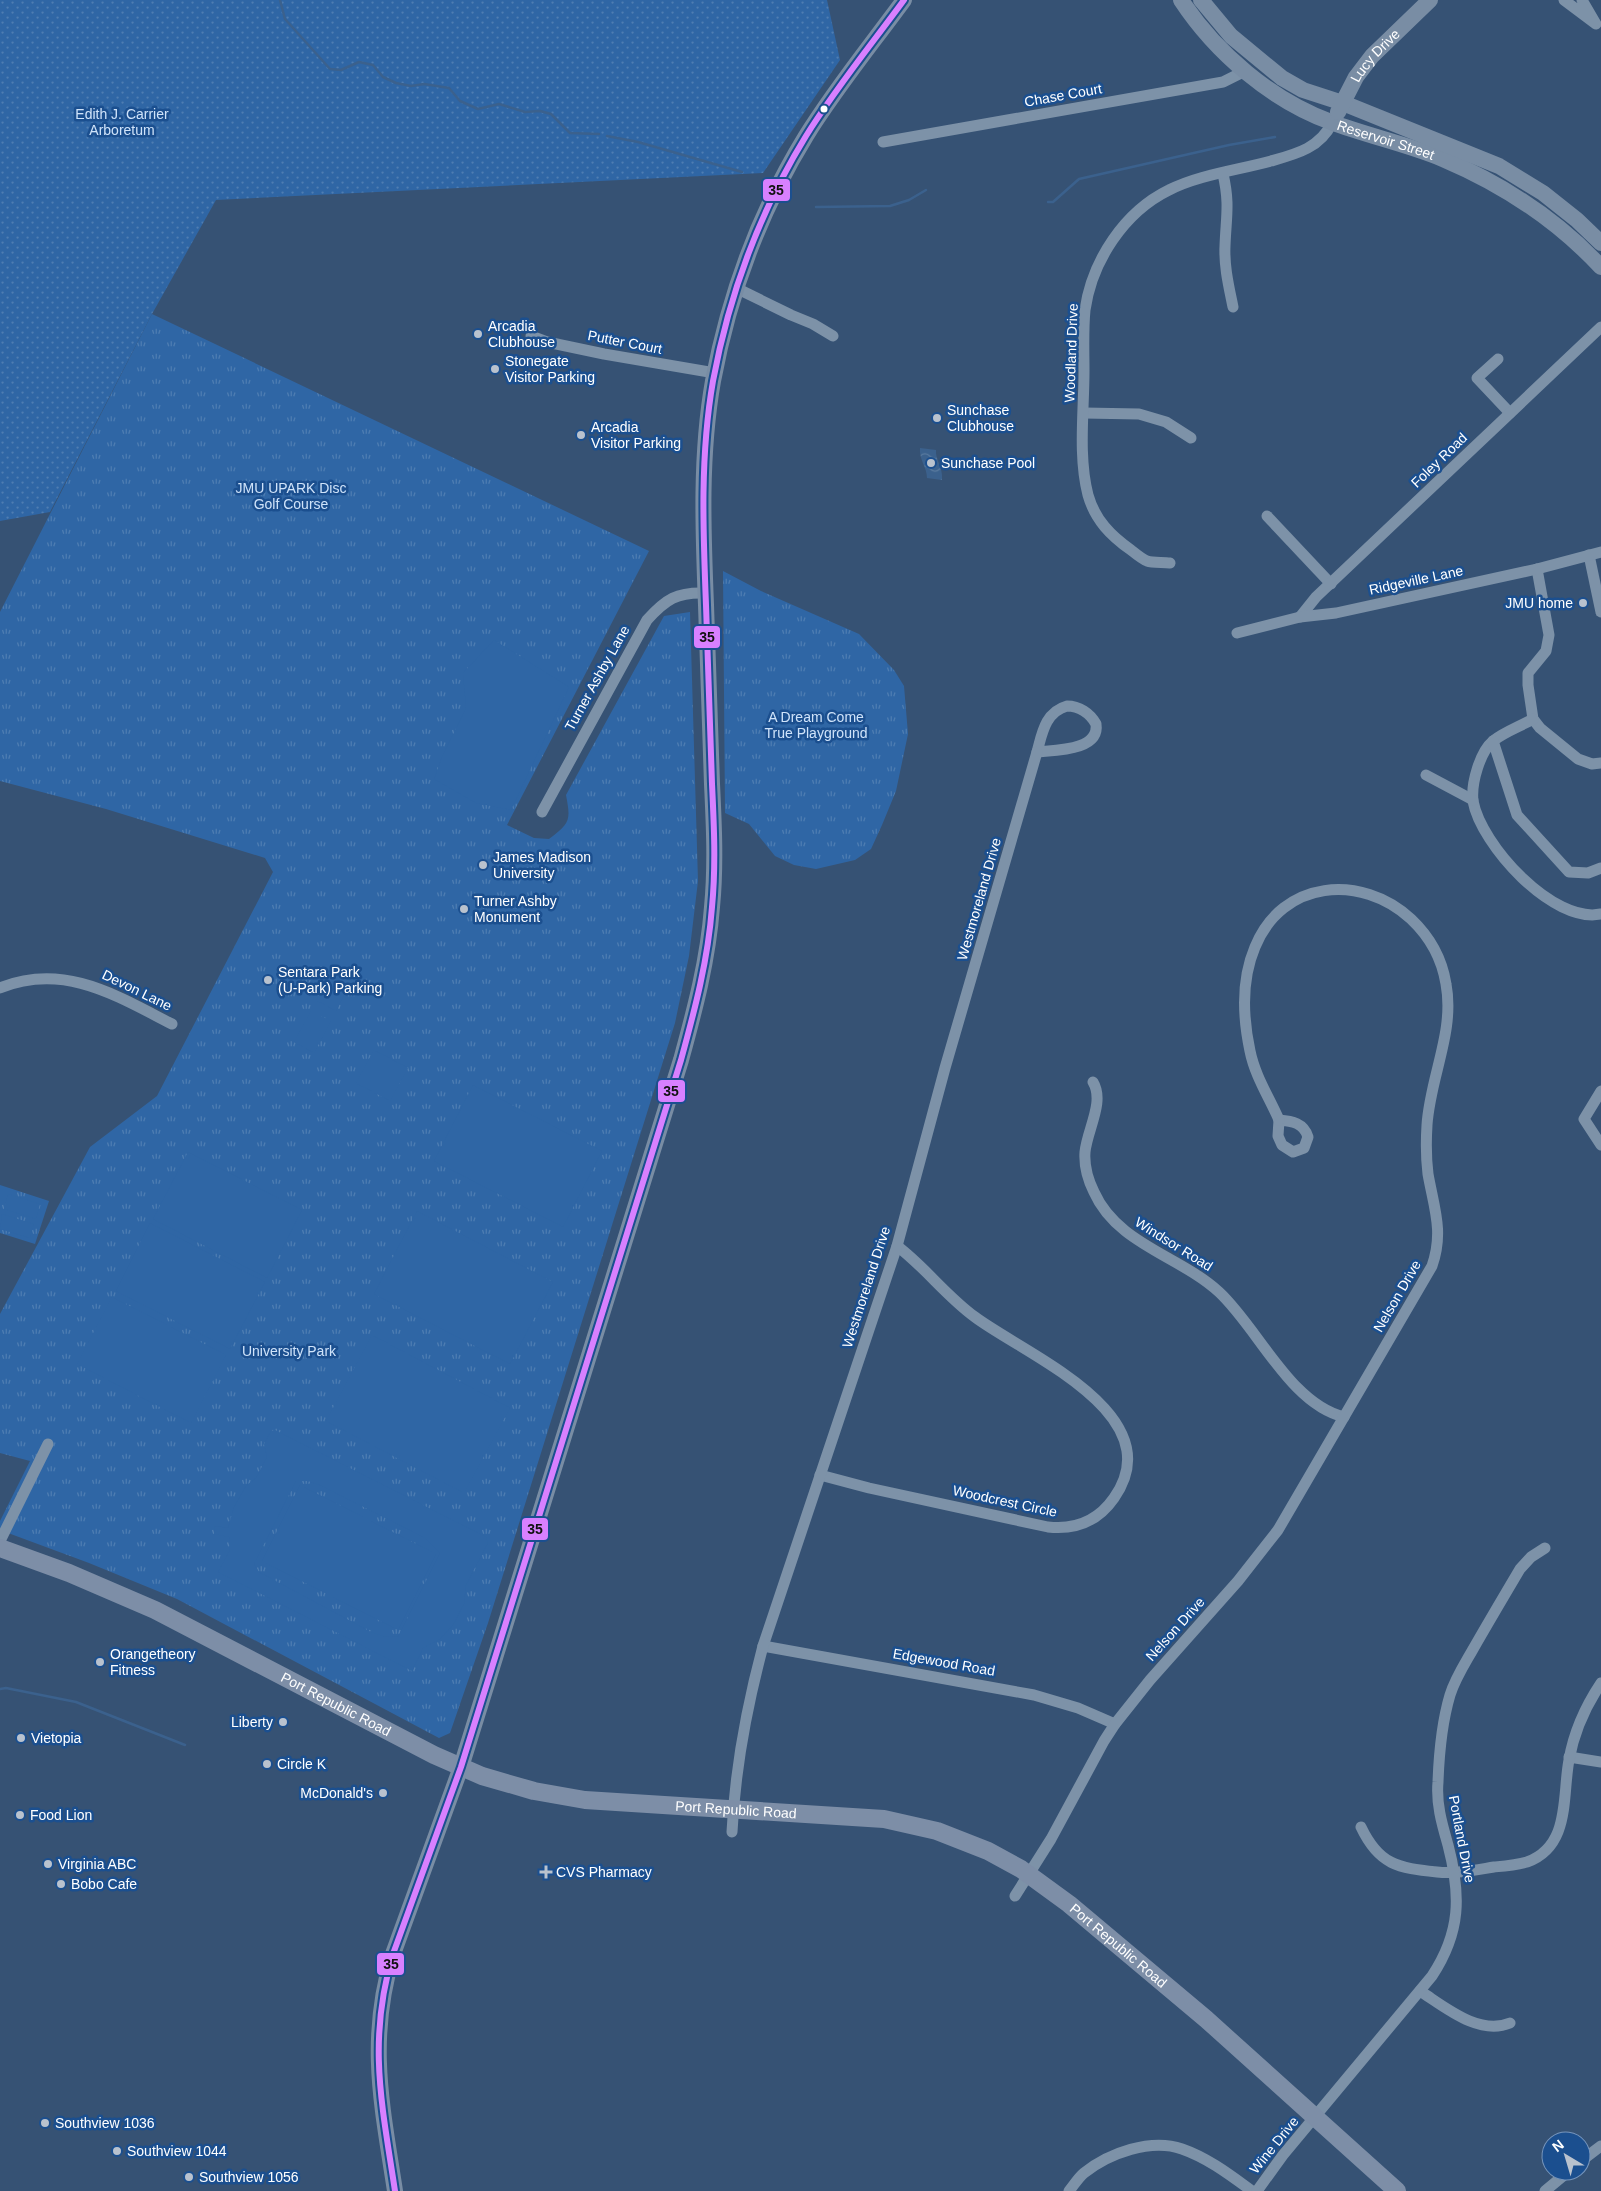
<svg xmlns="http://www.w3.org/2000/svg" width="1601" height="2191" viewBox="0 0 1601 2191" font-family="Arial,sans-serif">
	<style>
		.grass { fill: url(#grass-dots) }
		.park { fill: url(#park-tufts) }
		.pitch { fill: #2f66a5; fill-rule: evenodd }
		.water { fill: url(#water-waves) }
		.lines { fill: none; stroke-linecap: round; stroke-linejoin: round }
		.stream { stroke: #3b618d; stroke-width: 2.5 }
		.street { stroke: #7d92a8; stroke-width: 11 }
		.secondary { stroke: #798da4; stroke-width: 16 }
		.primary { stroke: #7d8ea7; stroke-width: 18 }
		.bus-1-casing { stroke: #1b4f8f; stroke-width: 10 }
		.bus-1 { stroke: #d880ff; stroke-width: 6 }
		.bus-dot { fill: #fff; stroke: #1b4f8f; stroke-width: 2 }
		.poi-dot { fill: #b9c2ce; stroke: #1b4f8f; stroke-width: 2 }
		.labels { text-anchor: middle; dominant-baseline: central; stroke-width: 5; stroke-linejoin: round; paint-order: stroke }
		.street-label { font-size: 14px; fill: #fff; stroke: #1b4f8f }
		.park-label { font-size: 14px; fill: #cfe3fa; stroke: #1b4f8f }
		.poi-label { font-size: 14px; fill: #fff; stroke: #1b4f8f; text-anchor: start }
		.line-badge { stroke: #1b4f8f; stroke-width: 2 }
		.pale-badge-label { font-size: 14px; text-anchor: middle; font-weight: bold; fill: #111 }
	</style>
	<defs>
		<pattern id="grass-dots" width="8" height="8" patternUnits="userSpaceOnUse" patternTransform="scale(1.25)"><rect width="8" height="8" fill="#2f66a5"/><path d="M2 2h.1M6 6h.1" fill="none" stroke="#4e7db2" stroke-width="1.8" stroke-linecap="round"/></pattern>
		<pattern id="park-tufts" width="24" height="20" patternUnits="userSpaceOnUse" patternTransform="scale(1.25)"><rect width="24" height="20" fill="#2f66a5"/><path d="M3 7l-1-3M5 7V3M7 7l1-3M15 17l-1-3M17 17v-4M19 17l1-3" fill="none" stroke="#4e7db2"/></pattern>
		<pattern id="water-waves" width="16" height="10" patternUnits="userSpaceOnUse" patternTransform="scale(1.25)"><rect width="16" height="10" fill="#3b618d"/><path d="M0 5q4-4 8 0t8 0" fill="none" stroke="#58799e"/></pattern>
	</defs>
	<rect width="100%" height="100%" fill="#365274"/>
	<!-- grass -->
	<polygon class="grass" points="0,0 827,0 840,60 763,173 216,200 152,314 50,512 0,521"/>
	<!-- park -->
	<g class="park">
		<path d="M152,314L649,551L507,825L534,838L549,839C570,823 571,821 566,795L664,616L690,612L698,881L689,956L675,1023L488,1623L450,1733L439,1738L177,1599L89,1563L0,1530V1521L30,1461L0,1453V1314L90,1147L157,1096L273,872L265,858L106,809L0,781V612Z"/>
		<polygon points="723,571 761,591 859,634 894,670 904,686 908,734 896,791 882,825 871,849 855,860 816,869 794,865 775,856 749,824 725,813"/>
		<polygon points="0,1185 49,1201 35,1244 0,1233"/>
	</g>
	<!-- pitch -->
	<g class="pitch">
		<polygon points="494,640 569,687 511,810 476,803 434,779 442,757 466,708 463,673"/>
		<polygon points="333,969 352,979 336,1011 316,1000"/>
		<polygon points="311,1011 331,1021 314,1053 294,1042"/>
		<polygon points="374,1050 408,1068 390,1101 356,1083"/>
		<polygon points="473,1085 602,1151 563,1227 434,1161"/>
		<polygon points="188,1152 302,1210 267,1278 153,1219"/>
		<polygon points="8,1194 40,1204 36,1219 4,1209"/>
		<polygon points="417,1211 553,1282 510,1364 374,1294"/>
		<polygon points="2,1214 34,1224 30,1238 0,1229"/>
		<polygon points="150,1223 265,1282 230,1349 116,1291"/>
		<polygon points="112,1297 226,1355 191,1423 77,1364"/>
		<polygon points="372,1335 510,1408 464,1493 326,1421"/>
		<path d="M275,1430L486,1537L488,1543L466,1585L464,1604L453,1625L440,1639L423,1648L412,1671L218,1572L230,1550L229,1537L214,1534L215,1526L228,1528L234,1507L246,1486L256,1478L267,1457L264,1444L271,1431ZM296,1481H308L322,1486L425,1538L440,1553L398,1637L383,1636L371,1632L259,1572L254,1564Z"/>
		<polygon points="300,1485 436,1554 398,1630 262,1561"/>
	</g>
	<!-- water -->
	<path class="water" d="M920,448L936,450C935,460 943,466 942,480L927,478C927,467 919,460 920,448Z"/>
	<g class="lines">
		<!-- stream -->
		<g class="stream">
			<polyline points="280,0 285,19 330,69 341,70 359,62 373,65 383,77 396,83 411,86 424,84 449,88 460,101 478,109 499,104 525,112 540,111 551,114 570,133 599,134"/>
			<polyline points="607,136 638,142 742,172"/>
			<polyline points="1048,202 1053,202 1079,179 1229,145 1275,137"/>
			<polyline points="816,207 890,206 909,200 926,190"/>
			<polyline points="0,1689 6,1688 76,1702 185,1745"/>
		</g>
		<!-- street -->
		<g class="street">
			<polyline points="1564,0 1596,24 1582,0"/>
			<polyline points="883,142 1223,82 1245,71"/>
			<path d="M1223,174C1230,204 1226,217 1225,246C1224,267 1229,287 1233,307"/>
			<polyline points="736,288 791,315 813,324 833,336"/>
			<polyline points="531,336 547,342 604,354 715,373"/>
			<polyline points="1498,359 1477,378 1510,413"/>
			<polyline points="1084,413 1139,414 1166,422 1191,438"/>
			<polyline points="1267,516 1331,584"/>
			<polyline points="1589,555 1601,612"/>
			<path d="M1170,563C1163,562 1153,563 1147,561C1142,559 1136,554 1131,550C1111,536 1095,520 1088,495C1078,456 1084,411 1084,371C1084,351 1083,330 1085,310C1092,261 1124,212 1169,190C1198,175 1238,170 1271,161C1296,154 1320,148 1332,123"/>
			<polyline points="1537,569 1549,635 1546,651 1528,673 1528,685 1533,719 1540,728 1578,759 1592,764 1601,763"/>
			<polyline points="1300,617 1316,597 1601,327"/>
			<polyline points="1237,633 1300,617 1336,613 1537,569 1601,552"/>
			<path d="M1067,706C1079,706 1090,713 1096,724C1100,751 1054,750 1037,752C1042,734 1045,712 1067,706Z"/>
			<path d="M1533,719C1521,726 1504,732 1493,741C1480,752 1471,783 1473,801C1481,845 1553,924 1601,914"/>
			<polyline points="1493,741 1517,815 1569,872 1588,873 1601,868"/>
			<polyline points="1426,775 1473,800"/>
			<path d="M542,812L647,620C666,599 677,592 705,593"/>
			<path d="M0,988C64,962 117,996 172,1024"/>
			<path d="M1093,1082C1105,1102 1087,1130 1085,1152C1084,1166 1088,1180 1094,1192C1117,1244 1180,1256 1219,1292C1258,1328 1290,1404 1344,1417"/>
			<polyline points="1601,1091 1584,1119 1601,1145"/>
			<path d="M1279,1120C1292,1121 1304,1123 1308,1137L1304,1148L1293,1152L1282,1145L1278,1136Z"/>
			<path d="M820,1475L869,1488L1048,1527C1075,1530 1098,1521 1114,1498C1173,1414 1024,1354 975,1317C946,1296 925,1267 897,1246"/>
			<polyline points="0,1541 48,1444"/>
			<polyline points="763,1646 1034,1695 1078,1708 1115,1724"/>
			<polyline points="1569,1757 1601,1762"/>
			<path d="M1361,1827C1379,1865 1398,1868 1437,1872C1456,1874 1475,1870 1494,1867C1505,1866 1517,1865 1527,1862C1571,1846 1562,1796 1569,1760C1574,1731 1585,1707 1601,1683"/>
			<path d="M732,1832C735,1769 747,1706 763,1646L897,1246L945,1068L1037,752"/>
			<path d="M1015,1896L1051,1839L1104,1741L1115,1724L1150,1680L1238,1581L1278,1530L1432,1266C1444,1232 1434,1208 1428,1174C1426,1158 1426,1141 1427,1125C1430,1077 1455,1032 1446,984C1442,959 1429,936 1411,919C1361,873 1282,880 1255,947C1241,980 1243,1018 1250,1051C1255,1076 1269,1097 1279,1120"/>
			<path d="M1420,1991C1445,2007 1479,2036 1510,2023"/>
			<polyline points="1581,2161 1601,2146"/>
			<path d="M1069,2191C1074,2185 1078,2178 1084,2173C1109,2153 1151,2138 1182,2149C1208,2158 1230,2175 1252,2191"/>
			<path d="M1257,2191L1283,2155L1432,1976C1461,1932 1461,1895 1448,1845C1442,1824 1436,1804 1438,1782C1439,1754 1442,1722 1450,1695C1455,1679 1464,1665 1472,1651C1488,1623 1504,1596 1520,1569L1531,1557L1545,1548"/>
			<polyline points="1545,2191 1569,2171"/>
		</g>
		<!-- secondary -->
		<g class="secondary">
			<path id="s1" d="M1181,0C1216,53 1271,100 1331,122C1368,136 1407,144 1443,159C1502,184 1557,220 1601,267"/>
			<polyline points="1201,0 1231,36 1282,78 1303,90 1343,103 1499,166 1543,193 1577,220 1601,243"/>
			<path id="s2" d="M1338,112L1356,77L1372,56L1430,0"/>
			<path d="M395,2191C382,2105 367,2041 393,1954L461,1767L681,1060C695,1009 708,960 712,907C716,866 714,825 712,784C710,724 708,664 706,605C703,530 700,455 713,381C729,295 760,211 806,136C835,89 871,45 904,0"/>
		</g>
		<!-- primary -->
		<path class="primary" id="s3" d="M0,1548L69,1573L155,1610L434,1755L482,1776L534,1791L585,1800L884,1819L937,1831L988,1851L1021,1869L1069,1904L1206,2019L1397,2191"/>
		<defs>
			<path id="bus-1" d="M395,2191C382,2105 367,2041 393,1954L461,1767L681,1060C695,1009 708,960 712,907C716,866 714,825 712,784C710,724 708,664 706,605C703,530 700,455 713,381C729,295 760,211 806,136C835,89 871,45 904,0"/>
		</defs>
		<!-- bus-1 casing -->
		<use href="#bus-1" class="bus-1-casing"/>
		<!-- bus-1 -->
		<use href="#bus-1" class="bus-1"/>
	</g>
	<!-- markers -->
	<circle class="bus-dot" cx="824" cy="109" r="4.5"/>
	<g class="poi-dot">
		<circle cx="478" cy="334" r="5"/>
		<circle cx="495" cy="369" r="5"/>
		<circle cx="937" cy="418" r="5"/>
		<circle cx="581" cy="435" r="5"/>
		<circle cx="931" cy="463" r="5"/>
		<circle cx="1583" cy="603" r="5"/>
		<circle cx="483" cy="865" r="5"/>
		<circle cx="464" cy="909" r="5"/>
		<circle cx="268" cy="980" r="5"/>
		<circle cx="100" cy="1662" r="5"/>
		<circle cx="283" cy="1722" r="5"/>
		<circle cx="21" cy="1738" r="5"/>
		<circle cx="267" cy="1764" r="5"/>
		<circle cx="383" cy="1793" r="5"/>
		<circle cx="20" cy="1815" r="5"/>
		<circle cx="48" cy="1864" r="5"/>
		<path d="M543.5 1864.5h5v5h5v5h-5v5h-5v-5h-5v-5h5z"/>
		<circle cx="61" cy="1884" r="5"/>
		<circle cx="45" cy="2123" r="5"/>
		<circle cx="117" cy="2151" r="5"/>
		<circle cx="189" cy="2177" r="5"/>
	</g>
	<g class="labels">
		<!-- street labels -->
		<g class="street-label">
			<text stroke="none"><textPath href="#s2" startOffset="68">Lucy Drive</textPath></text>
			<text transform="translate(1063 95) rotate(-10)">Chase Court</text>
			<text stroke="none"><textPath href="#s1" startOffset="254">Reservoir Street</textPath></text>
			<text transform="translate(625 342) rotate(11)">Putter Court</text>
			<text transform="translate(1071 353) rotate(-88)">Woodland Drive</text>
			<text transform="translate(1439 460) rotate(-44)">Foley Road</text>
			<text transform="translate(1416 580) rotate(-12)">Ridgeville Lane</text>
			<text transform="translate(597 678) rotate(-61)">Turner Ashby Lane</text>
			<text transform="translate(979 899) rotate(-74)">Westmoreland Drive</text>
			<text transform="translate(137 990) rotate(26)">Devon Lane</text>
			<text transform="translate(1174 1244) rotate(32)">Windsor Road</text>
			<text transform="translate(866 1287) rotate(-72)">Westmoreland Drive</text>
			<text transform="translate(1397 1296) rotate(-60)">Nelson Drive</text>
			<text transform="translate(1005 1501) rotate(12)">Woodcrest Circle</text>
			<text transform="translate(1175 1629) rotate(-48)">Nelson Drive</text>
			<text transform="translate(944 1662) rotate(10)">Edgewood Road</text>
			<text stroke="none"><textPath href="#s3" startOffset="371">Port Republic Road</textPath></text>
			<text stroke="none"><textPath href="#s3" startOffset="791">Port Republic Road</textPath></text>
			<text transform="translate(1462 1839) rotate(79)">Portland Drive</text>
			<text stroke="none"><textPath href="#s3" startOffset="1210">Port Republic Road</textPath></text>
			<text transform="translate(1274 2145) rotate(-51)">Wine Drive</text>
		</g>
		<!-- park labels -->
		<g class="park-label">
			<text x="122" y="114">Edith J. Carrier<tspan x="122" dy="16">Arboretum</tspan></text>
			<text x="291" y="488">JMU UPARK Disc<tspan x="291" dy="16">Golf Course</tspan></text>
			<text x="816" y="717">A Dream Come<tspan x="816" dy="16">True Playground</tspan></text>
			<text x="289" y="1351">University Park</text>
		</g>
		<!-- poi labels -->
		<g class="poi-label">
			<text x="488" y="326">Arcadia<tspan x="488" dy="16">Clubhouse</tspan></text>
			<text x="505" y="361">Stonegate<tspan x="505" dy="16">Visitor Parking</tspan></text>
			<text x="947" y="410">Sunchase<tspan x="947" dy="16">Clubhouse</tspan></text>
			<text x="591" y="427">Arcadia<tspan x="591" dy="16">Visitor Parking</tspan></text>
			<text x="941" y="463">Sunchase Pool</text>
			<text x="1573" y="603" text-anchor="end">JMU home</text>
			<text x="493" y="857">James Madison<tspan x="493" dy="16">University</tspan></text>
			<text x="474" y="901">Turner Ashby<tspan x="474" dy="16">Monument</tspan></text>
			<text x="278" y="972">Sentara Park<tspan x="278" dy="16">(U-Park) Parking</tspan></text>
			<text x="110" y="1654">Orangetheory<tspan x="110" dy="16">Fitness</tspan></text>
			<text x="273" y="1722" text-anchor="end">Liberty</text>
			<text x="31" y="1738">Vietopia</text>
			<text x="277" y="1764">Circle K</text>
			<text x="373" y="1793" text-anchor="end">McDonald's</text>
			<text x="30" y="1815">Food Lion</text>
			<text x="58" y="1864">Virginia ABC</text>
			<text x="556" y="1872">CVS Pharmacy</text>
			<text x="71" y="1884">Bobo Cafe</text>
			<text x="55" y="2123">Southview 1036</text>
			<text x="127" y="2151">Southview 1044</text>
			<text x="199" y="2177">Southview 1056</text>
		</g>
	</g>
	<g class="line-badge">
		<rect x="762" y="178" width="29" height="24" rx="5" fill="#d880ff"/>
		<rect x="693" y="625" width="28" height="24" rx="5" fill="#d880ff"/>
		<rect x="657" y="1079" width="29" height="24" rx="5" fill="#d880ff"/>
		<rect x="521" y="1517" width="28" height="24" rx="5" fill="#d880ff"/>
		<rect x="376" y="1952" width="29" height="24" rx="5" fill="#d880ff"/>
	</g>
	<g class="pale-badge-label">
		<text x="776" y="195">35</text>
		<text x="707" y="642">35</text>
		<text x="671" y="1096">35</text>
		<text x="535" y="1534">35</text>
		<text x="391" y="1969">35</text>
	</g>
	<!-- north arrow -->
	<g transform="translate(1566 2156) rotate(322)"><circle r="24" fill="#1b4f8f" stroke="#7695bc"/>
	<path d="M0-4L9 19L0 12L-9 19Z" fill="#b9c2ce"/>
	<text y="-8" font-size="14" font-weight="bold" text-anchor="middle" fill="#ffffff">N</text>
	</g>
</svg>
